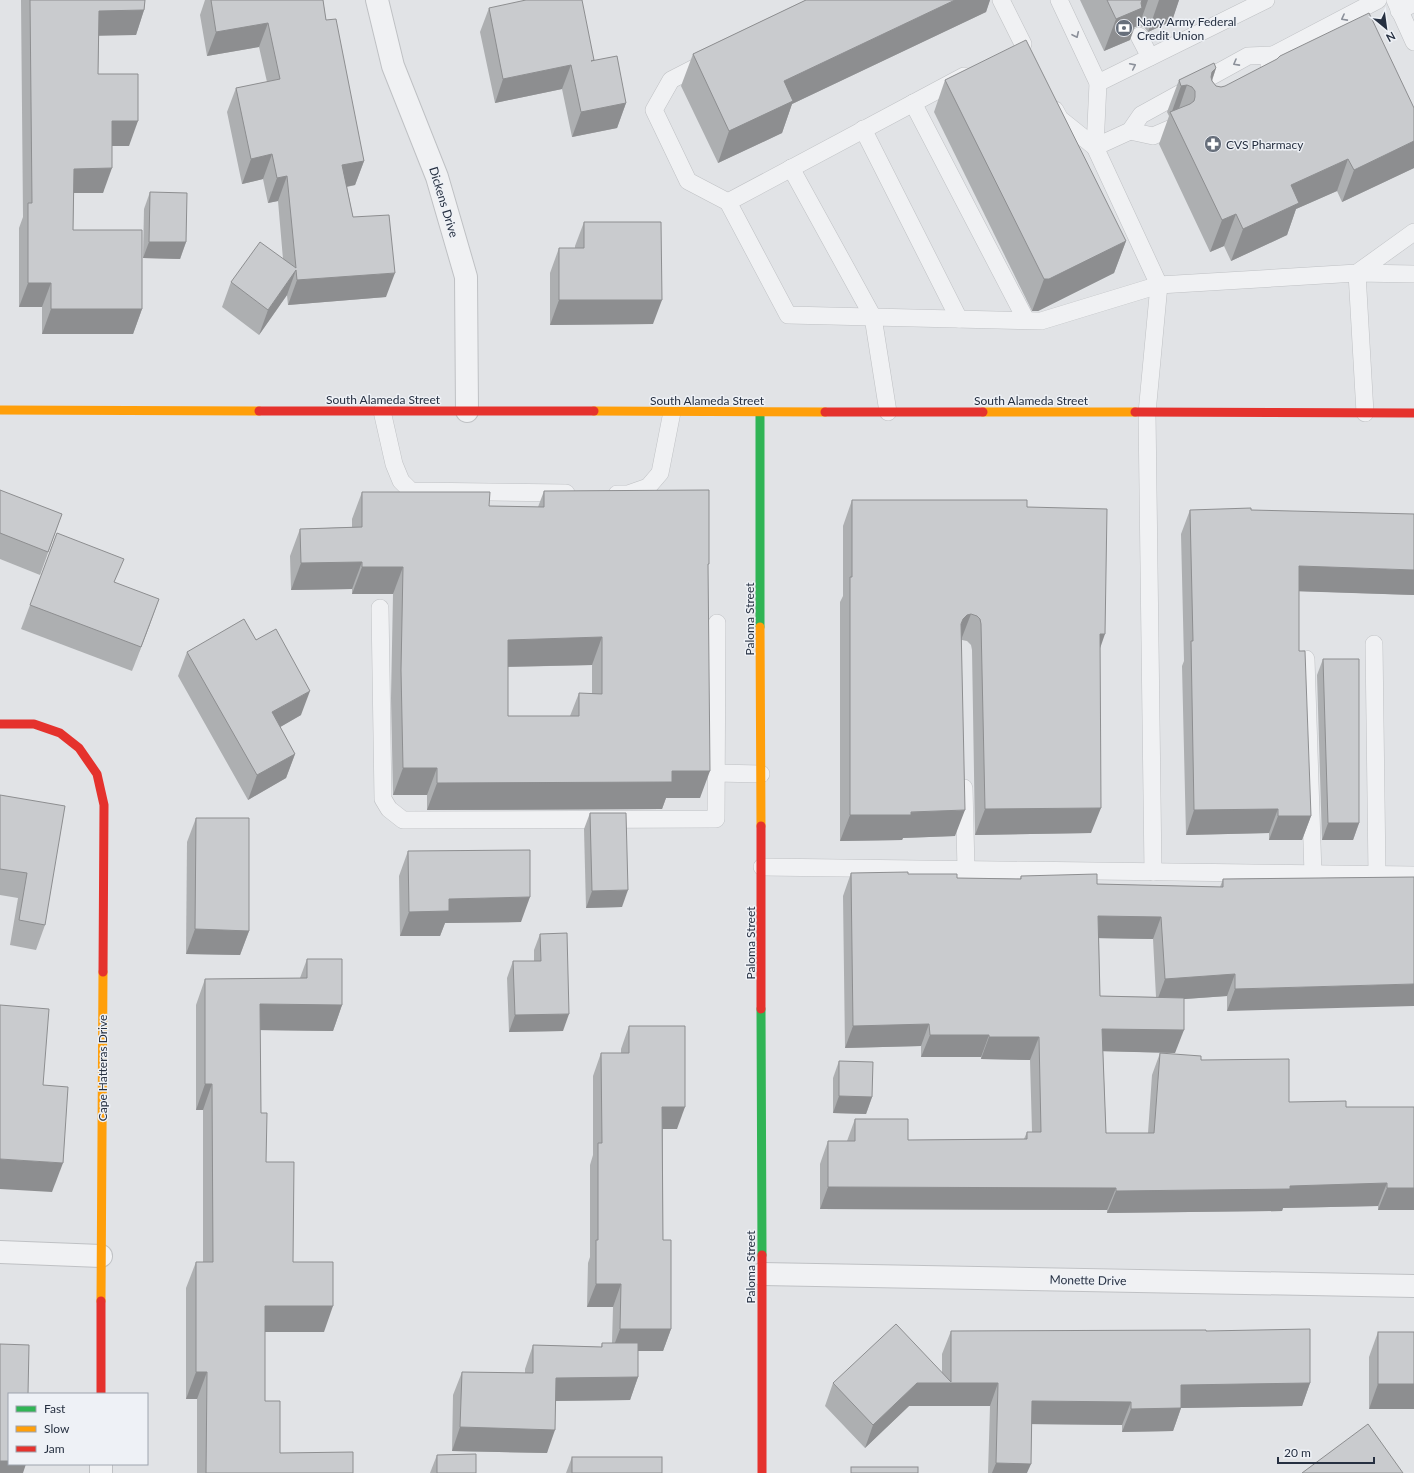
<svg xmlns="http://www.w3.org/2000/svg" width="1414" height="1473" viewBox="0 0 1414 1473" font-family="Lato,sans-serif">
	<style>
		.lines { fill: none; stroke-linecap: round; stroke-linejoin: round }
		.lane-casing { stroke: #bfc1c4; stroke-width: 18 }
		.street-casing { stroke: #bfc1c4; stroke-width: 24 }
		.lane { stroke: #f0f1f3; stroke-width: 17 }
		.street { stroke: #f0f1f3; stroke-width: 22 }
		.fast { stroke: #30b455; stroke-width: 9 }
		.slow { stroke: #ff9f0a; stroke-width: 9 }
		.jam { stroke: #e5322d; stroke-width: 9 }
		.wall { fill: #adafb1; fill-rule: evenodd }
		.shaded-wall { fill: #8d8e90 }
		.building { fill: #c9cbce; stroke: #8d8e90; fill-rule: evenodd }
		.oneway { stroke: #8b909a }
		.labels { text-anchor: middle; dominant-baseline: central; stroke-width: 3; stroke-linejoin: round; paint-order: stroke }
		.poi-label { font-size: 12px; fill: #263041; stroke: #eef1f6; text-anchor: start }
		.street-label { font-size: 12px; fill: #263041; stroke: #eef1f6 }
	</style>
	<rect width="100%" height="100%" fill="#e1e3e6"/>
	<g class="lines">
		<defs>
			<g id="lane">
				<polyline points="1001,0 1023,44"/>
				<polyline points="1059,0 1098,83 1095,147 1159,285 1147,413 1153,872"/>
				<polyline points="1395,0 1414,42"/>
				<polyline points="1399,11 1414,3"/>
				<polyline points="1139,36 1150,57"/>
				<polyline points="706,62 671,80 654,110 688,181 728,202"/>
				<polyline points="1269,65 1273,55 1378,0"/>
				<polyline points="964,76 728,202 788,315 1041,321 1159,285 1357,273 1414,232"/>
				<polyline points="1098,83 1266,0"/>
				<polyline points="913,103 1026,320"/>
				<polyline points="1055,110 1060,119 1095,147 1130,131 1141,115 1248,56 1273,55"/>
				<polyline points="863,129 959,319"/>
				<polyline points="1130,131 1153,136 1174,127"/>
				<polyline points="791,168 873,317 888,412"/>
				<polyline points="382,411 394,464 401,481 411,491 566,493"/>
				<polyline points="1365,413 1357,273 1414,274"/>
				<polyline points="617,494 628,494 648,487 660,473 672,412"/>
				<polyline points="380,608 383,799 389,809 403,820 716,819 717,623"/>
				<polyline points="1374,644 1377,874"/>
				<polyline points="1306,659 1313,874"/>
				<polyline points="716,773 761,774"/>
				<polyline points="964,788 966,869"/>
				<polyline points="762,867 1414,875"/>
			</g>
			<g id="street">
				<polyline points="377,0 393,66 437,177 466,277 467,411"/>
				<polyline points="0,1252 101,1256"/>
				<polyline points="762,1274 1414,1286"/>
				<polyline points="101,1473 101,1464"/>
			</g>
		</defs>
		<!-- lane casing -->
		<use href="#lane" class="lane-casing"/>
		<!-- street casing -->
		<use href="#street" class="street-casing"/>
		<!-- lane -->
		<use href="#lane" class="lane"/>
		<!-- street -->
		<use href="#street" class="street"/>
		<!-- fast -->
		<g class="fast">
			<polyline points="760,412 760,627"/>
			<polyline points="761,1009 762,1255"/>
		</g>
		<!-- slow -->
		<g class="slow">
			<polyline points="0,410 259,411"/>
			<polyline points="594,411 825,412"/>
			<polyline points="983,412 1135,412"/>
			<polyline points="760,627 761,826"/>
			<polyline points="101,1301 103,972"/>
		</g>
		<!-- jam -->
		<g class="jam">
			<polyline points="259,411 594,411"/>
			<polyline points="825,412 983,412"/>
			<polyline points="1135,412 1414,413"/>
			<polyline points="0,724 34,724 60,733 79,748 97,774 104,805 103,972"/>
			<polyline points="761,826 761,1009"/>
			<polyline points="762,1255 762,1473"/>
			<polyline points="101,1394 101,1301"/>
		</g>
	</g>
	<!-- wall -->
	<g class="wall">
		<polygon points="21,0 145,0 144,10 136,35 99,35 98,74 129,146 112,146 103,193 74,193 73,230 142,309 133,334 42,334 42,307 19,307 19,228 23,217"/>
		<polygon points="205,0 323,0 326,20 364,161 355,185 347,187 353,217 386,297 288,305 287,295 259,335 222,307 231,282 283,259 278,201 268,203 263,179 242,184 227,112 236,88 267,82 259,47 207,56 200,15"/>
		<polygon points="806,0 990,0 986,12 792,104 782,133 718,163 681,86 693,54"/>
		<polygon points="1080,0 1179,0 1172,21 1148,32 1144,27 1139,26 1135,27 1130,40 1104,51"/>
		<polygon points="489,8 594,60 626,103 617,128 572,137 562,89 495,103 480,32"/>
		<polygon points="1216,68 1212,81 1216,86 1221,87 1414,108 1414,168 1342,202 1337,191 1296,209 1287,235 1231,261 1224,246 1210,252 1159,144 1169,116 1167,112 1179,80"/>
		<polygon points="945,80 1126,241 1114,273 1038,311 1032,311 934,112"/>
		<polygon points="150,192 186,242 180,259 143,258 144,209"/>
		<polygon points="584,222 653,324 550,325 550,273 559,248 575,248 575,246"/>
		<polygon points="0,491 62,514 40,575 0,559"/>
		<path d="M544,491L708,567L700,798H666L662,809L427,810V795H393L391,698L393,594H352V589L291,590L290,556L300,529L352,527V519L362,492L489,506L538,507ZM592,665V694L579,693L570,716H508V667Z"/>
		<polygon points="852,500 1027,507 1100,648 1091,833 975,835 972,650 971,645 967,641 962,640 955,836 903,838 902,840 840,841 840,602 843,596 843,526"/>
		<polygon points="1190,510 1251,510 1414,595 1299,591 1299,651 1311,816 1302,840 1269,840 1269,833 1186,835 1182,666 1184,661 1181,534"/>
		<polygon points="30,605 150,624 132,671 21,629"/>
		<polygon points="187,652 301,715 280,727 295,754 286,778 248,800 178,676"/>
		<polygon points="1323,659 1359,823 1353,840 1322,840 1317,675"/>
		<polygon points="0,795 45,925 36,950 10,945 18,898 0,895"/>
		<polygon points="590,813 622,907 586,908 584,829"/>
		<polygon points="196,818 249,931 240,955 186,954 187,842"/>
		<polygon points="408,851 521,922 445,923 440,936 400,936 399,876"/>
		<path d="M851,873L908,874L957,878L1020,879L1021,876L1097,884L1220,887L1223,879L1414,877L1227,1011V996L1184,999L1175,1053L1103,1051L1106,1133H1148L1152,1075L1160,1053L1201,1060L1289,1102L1346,1107L1414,1210H1378V1206L1283,1208L1282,1211L1107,1213V1210L820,1209V1164L828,1141H847L855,1119L908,1140L1024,1139L1027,1132H1032L1030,1060L981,1059V1057H921V1046L845,1048L843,896ZM1099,938L1153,939L1156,997L1100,996Z"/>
		<polygon points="540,934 563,1031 509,1032 507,978 513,961 534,961 534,950"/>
		<polygon points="307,959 342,1005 333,1031 260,1030 261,1113 266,1162 293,1262 324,1332 265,1332 265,1401 280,1453 353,1473 197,1473 197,1399 186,1399 186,1288 196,1262 203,1262 203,1110 196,1110 196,1005 205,979 300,978"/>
		<polygon points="629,1026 677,1129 663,1129 663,1240 671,1329 663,1351 638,1351 638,1377 630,1400 556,1401 547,1453 452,1451 453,1395 462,1372 525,1373 525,1369 533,1345 601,1347 602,1343 612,1343 613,1307 587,1307 588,1263 590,1257 590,1165 593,1155 593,1076 601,1053 621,1053 621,1049"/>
		<polygon points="839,1061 872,1097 866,1114 833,1113 833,1078"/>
		<polygon points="951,1331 1206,1331 1310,1383 1302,1406 1181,1408 1173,1431 1122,1432 1122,1425 1031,1424 1027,1473 988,1473 990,1406 909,1406 865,1448 825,1406 833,1383 942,1373 942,1354"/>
		<polygon points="1378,1332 1414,1332 1369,1409 1369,1357"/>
		<polygon points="437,1455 476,1473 430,1473"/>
		<polygon points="572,1457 572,1473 566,1473"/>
	</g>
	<!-- shaded-wall -->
	<g class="shaded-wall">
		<polygon points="955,0 990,0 986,12 792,104 782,133 718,163 729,131 784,81"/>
		<polygon points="1142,0 1148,0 1139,26 1134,27 1130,40 1104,51 1116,19"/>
		<polygon points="1159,0 1179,0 1172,21 1148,32"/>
		<polygon points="144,10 136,35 90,36 99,11"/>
		<polygon points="268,23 259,47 207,56 216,32"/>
		<polygon points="571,65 562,89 495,103 503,79"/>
		<polygon points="1216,68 1205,100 1212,72"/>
		<polygon points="1187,85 1176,117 1171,114 1181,86"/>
		<polygon points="626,103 617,128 572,137 581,112"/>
		<polygon points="112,121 138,121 129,146 103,146"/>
		<polygon points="1414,141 1414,168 1342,202 1354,170"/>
		<polygon points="272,154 263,179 242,184 251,159"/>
		<polygon points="1348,159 1337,191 1296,209 1287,235 1231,261 1243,229 1291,185"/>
		<polygon points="364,161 355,185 333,189 342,165"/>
		<polygon points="112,168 103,193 65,193 74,169"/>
		<polygon points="287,176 278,201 268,203 277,178"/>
		<polygon points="1236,214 1224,246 1210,252 1222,220"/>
		<polygon points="1126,241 1114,273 1038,311 1032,311 1044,279"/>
		<polygon points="149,242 186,242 180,259 143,258"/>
		<polygon points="296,270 287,295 259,335 268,310"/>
		<polygon points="395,273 386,297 288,305 297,280"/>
		<polygon points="28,283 51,283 42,307 19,307"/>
		<polygon points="559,300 662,300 653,324 550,325"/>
		<polygon points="51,309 142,309 133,334 42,334"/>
		<polygon points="362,562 352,589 291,590 301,563"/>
		<polygon points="1299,566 1414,570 1414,595 1290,591"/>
		<polygon points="362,567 403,567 393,594 352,594"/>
		<polygon points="159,599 150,624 132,671"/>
		<polygon points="971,614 961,640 953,645 963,619 967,615"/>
		<polygon points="1100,634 1105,634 1096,660"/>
		<polygon points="602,637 592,665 499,667 508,640"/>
		<polygon points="310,691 301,715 263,737 272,712"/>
		<polygon points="295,754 286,778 248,800 257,775"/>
		<polygon points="403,768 437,768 427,795 393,795"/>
		<polygon points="672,771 710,771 700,798 666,798 662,809 427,810 437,783"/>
		<polygon points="1101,808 1091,833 975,835 985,809"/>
		<polygon points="1278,809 1269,833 1186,835 1194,810"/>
		<polygon points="965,810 955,836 903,838 902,840 840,841 850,815"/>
		<polygon points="1278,816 1311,816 1302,840 1269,840"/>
		<polygon points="1328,823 1359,823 1353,840 1322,840"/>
		<polygon points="628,890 622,907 586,908 592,891"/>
		<polygon points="530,897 521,922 445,923 440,936 400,936 409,912 449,899"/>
		<polygon points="1098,916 1161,917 1153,939 1090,938"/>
		<polygon points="195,929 249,931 240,955 186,954"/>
		<polygon points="1235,974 1227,996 1157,1001 1165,979"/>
		<polygon points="1414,984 1414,1006 1227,1011 1235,989"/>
		<polygon points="260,1004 342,1005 333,1031 250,1030"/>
		<polygon points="569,1014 563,1031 509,1032 515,1015"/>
		<polygon points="929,1024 921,1046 845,1048 853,1026"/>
		<polygon points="1102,1029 1184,1030 1175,1053 1094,1051"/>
		<polygon points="930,1035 989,1035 981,1057 921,1057"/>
		<polygon points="989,1037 1039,1037 1030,1060 981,1059"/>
		<polygon points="205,1084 212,1084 203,1110 196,1110"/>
		<polygon points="839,1096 872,1097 866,1114 833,1113"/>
		<polygon points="662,1107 685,1107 677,1129 654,1129"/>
		<polygon points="0,1159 63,1163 52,1192 0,1189"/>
		<polygon points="1387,1183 1378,1206 1283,1208 1282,1211 1107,1213 1116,1191"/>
		<polygon points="828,1187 1116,1188 1107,1210 820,1209"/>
		<polygon points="1387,1188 1414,1188 1414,1210 1378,1210"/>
		<polygon points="596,1284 621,1284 613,1307 587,1307"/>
		<polygon points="265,1306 333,1306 324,1332 255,1332"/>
		<polygon points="620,1329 671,1329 663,1351 612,1351"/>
		<polygon points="196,1372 207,1372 197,1399 186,1399"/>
		<polygon points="638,1377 630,1400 548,1401 556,1378"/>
		<polygon points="917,1383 998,1383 990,1406 909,1406 865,1448 873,1425"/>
		<polygon points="1310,1383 1302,1406 1181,1408 1173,1431 1122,1432 1131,1409 1181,1385"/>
		<polygon points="1378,1384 1414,1384 1414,1409 1369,1409"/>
		<polygon points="1032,1401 1131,1402 1122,1425 1023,1424"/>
		<polygon points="460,1427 555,1430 547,1453 452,1451"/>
		<polygon points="0,1461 9,1461 9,1464 26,1464 23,1473 0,1473"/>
		<polygon points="996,1463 1031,1464 1027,1473 992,1473"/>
	</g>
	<!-- building -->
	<g class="building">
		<polygon points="30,0 145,0 144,10 99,11 98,74 138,74 138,121 112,121 112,168 74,169 73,230 142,230 142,309 51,309 51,283 28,283 28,203 32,203"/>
		<polygon points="211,0 323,0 326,20 336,19 364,161 342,165 353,217 389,215 395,273 297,280 296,270 268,310 231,282 260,242 296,268 287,176 277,178 272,154 251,159 236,88 280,79 268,23 216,32"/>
		<polygon points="526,0 582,0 594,60 591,61 617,56 626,103 581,112 571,65 503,79 489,8"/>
		<polygon points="806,0 955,0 784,81 793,101 729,131 693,54"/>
		<polygon points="1107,0 1142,0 1141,3 1142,8 1116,19"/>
		<polygon points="1369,13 1414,108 1414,141 1354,170 1348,159 1291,185 1299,203 1243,229 1236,214 1222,220 1170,112 1190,104 1194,101 1195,97 1195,91 1192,87 1187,85 1181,86 1179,80 1214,63 1216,68 1212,72 1211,77 1212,81 1216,86 1221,87 1225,86 1277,59 1280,56"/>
		<polygon points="1026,40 1126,241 1049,279 1044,279 945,80"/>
		<polygon points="150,192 187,193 186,242 149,242"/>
		<polygon points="584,222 661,222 662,300 559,300 559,248 584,248"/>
		<polygon points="0,490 62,514 48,552 0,533"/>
		<path d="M709,490V564H708L710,771H672V782L437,783V768H403L401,670L403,567H362V562L301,563L300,529L362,527V492H490L489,506L544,507V491ZM602,637V694L579,693V716H508V640Z"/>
		<polygon points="852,500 1027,500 1027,507 1107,509 1105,634 1100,634 1101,808 985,809 981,624 980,619 977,616 971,614 967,615 963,619 961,624 965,810 911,812 911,815 850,815 850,577 852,577"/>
		<polygon points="1251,508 1251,510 1414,514 1414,570 1299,566 1299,651 1305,651 1311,816 1278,816 1278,809 1194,810 1191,641 1193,641 1190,510"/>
		<polygon points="57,533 124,559 114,582 159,599 141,647 30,605"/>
		<polygon points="244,619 256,640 276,629 310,691 272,712 295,754 257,775 187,652"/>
		<polygon points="1323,659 1359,659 1359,823 1328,823"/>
		<polygon points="0,795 65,806 45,925 19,920 27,873 0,869"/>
		<polygon points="590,813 626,813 628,890 592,891"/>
		<polygon points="196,818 249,818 249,931 195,929"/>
		<polygon points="530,850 530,897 449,899 449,911 409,912 408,851"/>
		<polygon points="908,872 908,874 957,874 957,878 1021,879 1021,876 1097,874 1097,884 1223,887 1223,879 1414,877 1414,984 1235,989 1235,974 1165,979 1161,917 1098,916 1100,996 1184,998 1184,1030 1102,1029 1106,1133 1154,1133 1160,1053 1201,1056 1201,1060 1289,1059 1289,1102 1346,1101 1346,1107 1414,1107 1414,1188 1387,1188 1387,1183 1290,1186 1290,1189 1116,1191 1116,1188 828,1187 828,1141 855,1141 855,1119 908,1119 908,1140 1027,1139 1027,1132 1041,1132 1039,1037 989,1037 989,1035 930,1035 929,1024 853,1026 851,873"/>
		<polygon points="567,933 569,1014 515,1015 513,961 541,961 540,934"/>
		<polygon points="307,959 342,959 342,1005 260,1004 261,1113 267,1113 266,1162 294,1162 293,1262 333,1262 333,1306 265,1306 265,1401 280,1401 280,1453 353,1452 353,1473 206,1473 207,1372 196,1372 196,1262 213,1262 212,1084 205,1084 205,979 307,978"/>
		<polygon points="0,1005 49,1009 43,1085 68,1087 63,1163 0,1159"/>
		<polygon points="629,1026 685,1026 685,1107 662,1107 663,1240 671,1240 671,1329 620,1329 621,1284 596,1284 596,1240 598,1240 598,1143 602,1143 601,1053 629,1053"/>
		<polygon points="839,1061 873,1062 872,1097 839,1096"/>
		<polygon points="896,1324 951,1382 951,1331 1206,1330 1206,1331 1310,1329 1310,1383 1181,1385 1181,1408 1131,1409 1131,1402 1032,1401 1031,1464 996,1463 998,1383 917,1383 873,1425 833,1383"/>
		<rect x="1378" y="1332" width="36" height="52"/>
		<polygon points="602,1343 638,1343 638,1377 556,1378 555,1430 460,1427 462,1372 533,1373 533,1345 602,1347"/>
		<polygon points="0,1344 29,1345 28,1394 9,1394 9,1461 0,1461"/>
		<polygon points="1368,1424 1403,1473 1302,1473"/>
		<polygon points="476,1454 476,1473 437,1473 437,1455"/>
		<rect x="572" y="1457" width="90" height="16"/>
		<rect x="851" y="1467" width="67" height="6"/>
	</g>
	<!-- one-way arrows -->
	<defs><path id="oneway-chevron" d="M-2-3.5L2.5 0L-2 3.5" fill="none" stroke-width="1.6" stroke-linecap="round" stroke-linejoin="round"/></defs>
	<g class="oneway">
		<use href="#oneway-chevron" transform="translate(1344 18) rotate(152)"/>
		<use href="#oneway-chevron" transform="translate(1076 35) rotate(65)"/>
		<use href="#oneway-chevron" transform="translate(1236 63) rotate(151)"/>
		<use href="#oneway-chevron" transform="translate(1133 66) rotate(-26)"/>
	</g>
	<!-- icons -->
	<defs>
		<symbol id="bank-disc" viewBox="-11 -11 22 22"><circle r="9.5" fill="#676f7b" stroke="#eef1f6"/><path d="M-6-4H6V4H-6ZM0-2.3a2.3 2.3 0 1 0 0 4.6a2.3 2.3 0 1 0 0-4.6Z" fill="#fff"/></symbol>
		<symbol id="pharmacy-disc" viewBox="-11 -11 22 22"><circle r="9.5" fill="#676f7b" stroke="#eef1f6"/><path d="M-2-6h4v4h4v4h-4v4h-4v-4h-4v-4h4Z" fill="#fff"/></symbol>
	</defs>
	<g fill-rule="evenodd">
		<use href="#bank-disc" x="1114" y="18" width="20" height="20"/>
		<use href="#pharmacy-disc" x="1203" y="134" width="20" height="20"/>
	</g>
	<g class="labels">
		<!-- poi labels -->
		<g class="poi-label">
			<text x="1137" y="21">Navy Army Federal<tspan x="1137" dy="14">Credit Union</tspan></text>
			<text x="1226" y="144">CVS Pharmacy</text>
		</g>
		<!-- street labels -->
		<g class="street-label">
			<text transform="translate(444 202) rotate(73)">Dickens Drive</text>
			<text x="383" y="399">South Alameda Street</text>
			<text x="707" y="400">South Alameda Street</text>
			<text x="1031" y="400">South Alameda Street</text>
			<text transform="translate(749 619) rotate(-90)">Paloma Street</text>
			<text transform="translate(750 943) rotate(-90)">Paloma Street</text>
			<text transform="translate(102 1068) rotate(-90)">Cape Hatteras Drive</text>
			<text transform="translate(750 1267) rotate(-90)">Paloma Street</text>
			<text transform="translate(1088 1280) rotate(1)">Monette Drive</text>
		</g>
	</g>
	<!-- legend -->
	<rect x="8" y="1393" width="140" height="72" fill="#eef1f6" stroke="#9ea4ae"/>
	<rect x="16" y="1406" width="20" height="6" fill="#30b455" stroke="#9ea4ae"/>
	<text x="44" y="1413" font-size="12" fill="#263041">Fast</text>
	<rect x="16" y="1426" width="20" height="6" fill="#ff9f0a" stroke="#9ea4ae"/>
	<text x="44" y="1433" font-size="12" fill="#263041">Slow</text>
	<rect x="16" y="1446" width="20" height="6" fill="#e5322d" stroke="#9ea4ae"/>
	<text x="44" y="1453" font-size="12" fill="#263041">Jam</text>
	<!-- north arrow -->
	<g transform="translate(1386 28) rotate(151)" stroke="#eef1f6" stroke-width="3" paint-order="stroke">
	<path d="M0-3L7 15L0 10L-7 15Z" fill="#263041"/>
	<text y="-6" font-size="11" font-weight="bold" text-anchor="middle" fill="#263041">N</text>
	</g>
	<!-- scale -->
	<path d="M1278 1457v6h96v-6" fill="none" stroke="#263041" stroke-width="2"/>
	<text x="1284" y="1457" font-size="12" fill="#263041" stroke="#eef1f6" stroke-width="3" paint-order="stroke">20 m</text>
</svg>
